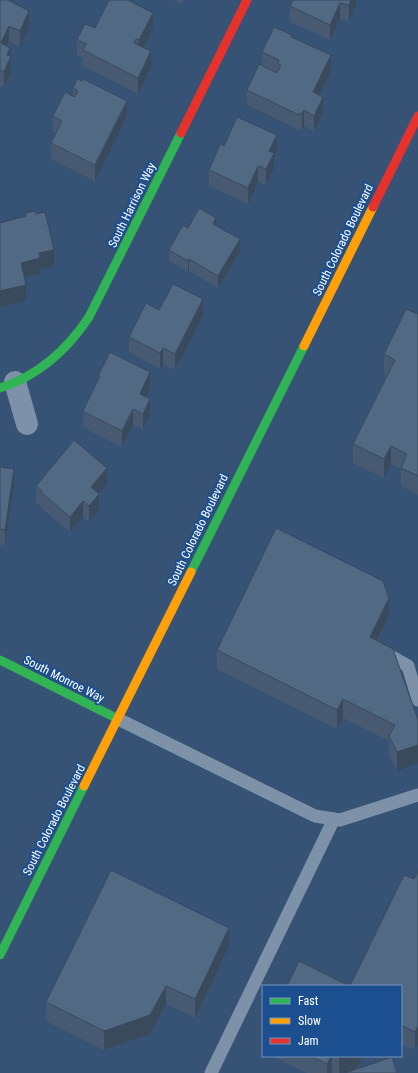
<svg xmlns="http://www.w3.org/2000/svg" width="418" height="1073" viewBox="0 0 418 1073" font-family="'Roboto Condensed',sans-serif">
	<style>
		.lines { fill: none; stroke-linecap: round; stroke-linejoin: round }
		.lane { stroke: #7d92a8; stroke-width: 13 }
		.street { stroke: #7d92a8; stroke-width: 22 }
		.fast { stroke: #30b455; stroke-width: 9 }
		.slow { stroke: #ff9f0a; stroke-width: 9 }
		.jam { stroke: #e5322d; stroke-width: 9 }
		.wall { fill: #475a72 }
		.shaded-wall { fill: #394a5c }
		.building { fill: #526984; stroke: #394a5c }
		.labels { text-anchor: middle; dominant-baseline: central; stroke-width: 4; stroke-linejoin: round; paint-order: stroke }
		.street-label { font-size: 12px; fill: #fff; stroke: #1b4f8f }
	</style>
	<rect width="100%" height="100%" fill="#365274"/>
	<g class="lines">
		<!-- lane -->
		<g class="lane">
			<polyline points="383,652 408,666 418,700"/>
			<polyline points="118,719 315,816 340,820 418,795"/>
			<polyline points="211,1073 334,819"/>
		</g>
		<!-- street -->
		<polyline class="street" points="15,382 27,424"/>
		<!-- fast -->
		<g class="fast">
			<path d="M0,388C38,376 67,350 89,317L181,133"/>
			<polyline points="191,572 304,346"/>
			<polyline points="0,660 118,719"/>
			<polyline points="0,955 84,786"/>
		</g>
		<!-- slow -->
		<g class="slow">
			<polyline points="304,346 373,207"/>
			<polyline points="84,786 191,572"/>
		</g>
		<!-- jam -->
		<g class="jam">
			<polyline points="181,133 247,0"/>
			<polyline points="373,207 418,116"/>
		</g>
	</g>
	<!-- wall -->
	<g class="wall">
		<polygon points="0,0 29,26 20,47 9,41 7,46 10,56 11,72 4,87 0,86"/>
		<polygon points="173,0 183,0 181,4"/>
		<polygon points="356,0 356,5 349,21 340,19 330,40 290,22 290,6"/>
		<polygon points="95,28 153,28 143,47 151,67 138,94 83,66 83,58 77,55 77,39"/>
		<polygon points="292,37 331,71 319,95 323,113 314,131 304,126 302,130 299,129 299,130 247,105 247,90 262,66 262,52"/>
		<polygon points="73,88 127,116 95,181 51,159 51,143 56,133 53,132 53,116 73,96"/>
		<polygon points="224,146 277,150 274,157 274,168 266,185 258,182 248,204 209,186 209,170"/>
		<polygon points="216,225 240,251 218,288 189,271 188,272 169,261 169,250 188,228"/>
		<polygon points="159,310 203,315 175,370 163,364 160,369 129,352 129,337"/>
		<polygon points="418,312 418,495 401,486 401,469 391,464 384,478 353,463 353,444 387,375 384,373 384,354 417,314"/>
		<polygon points="98,376 150,388 146,397 150,415 143,429 133,425 122,447 88,430 88,429 83,427 83,411 98,379"/>
		<polygon points="0,467 14,485 5,545 0,545"/>
		<polygon points="107,484 99,494 99,509 89,522 83,517 70,532 41,508 41,506 36,502 36,486"/>
		<polygon points="389,616 378,641 418,720 397,771 389,755 389,741 343,718 337,729 217,669 217,650"/>
		<polygon points="418,871 418,1044 415,1050 401,1044 401,986 414,879"/>
		<polygon points="229,946 195,1018 166,1004 150,1034 104,1050 46,1021 46,1002"/>
		<polygon points="272,1056 363,1056 356,1069 397,1073 333,1073 332,1072 331,1073 307,1073"/>
	</g>
	<!-- shaded-wall -->
	<g class="shaded-wall">
		<polygon points="351,0 356,0 356,5 349,21 349,5"/>
		<polygon points="340,3 340,19 330,40 330,25"/>
		<polygon points="29,11 29,26 20,47 20,31"/>
		<polygon points="153,13 153,28 139,56 139,40"/>
		<polygon points="9,26 9,41 1,59 1,43"/>
		<polygon points="10,48 11,72 4,87 4,72 7,55"/>
		<polygon points="151,51 151,67 138,94 138,78"/>
		<polygon points="331,55 331,71 313,108 313,92"/>
		<polygon points="323,97 323,113 314,131 314,116"/>
		<polygon points="127,101 127,116 95,181 95,165"/>
		<polygon points="304,110 304,126 302,130 302,114"/>
		<polygon points="277,135 277,150 274,157 274,168 266,185 266,169 269,151"/>
		<polygon points="258,166 258,182 248,204 248,188"/>
		<polygon points="216,218 216,230 213,224"/>
		<polygon points="240,239 240,251 218,288 218,276"/>
		<polygon points="54,250 54,266 40,269 40,274 21,278 21,263 39,253"/>
		<polygon points="189,259 189,271 188,272 188,261"/>
		<polygon points="26,285 26,301 0,307 0,291"/>
		<polygon points="203,299 203,315 175,370 175,354"/>
		<polygon points="163,348 163,364 160,369 160,353"/>
		<polygon points="150,372 150,388 140,410 140,394"/>
		<polygon points="150,399 150,415 143,429 143,414"/>
		<polygon points="133,409 133,425 122,447 122,431"/>
		<polygon points="391,446 391,464 384,478 384,459"/>
		<polygon points="107,468 107,484 91,503 91,487"/>
		<polygon points="14,469 14,485 5,545 5,530"/>
		<polygon points="99,494 99,509 89,522 89,506"/>
		<polygon points="83,501 83,517 70,532 70,517"/>
		<polygon points="389,598 389,616 370,656 370,637"/>
		<polygon points="343,699 343,718 337,729 337,710"/>
		<polygon points="418,745 418,763 397,771 397,752"/>
		<polygon points="229,928 229,946 195,1018 195,999"/>
		<polygon points="166,986 166,1004 150,1034 104,1050 104,1031"/>
		<polygon points="418,1026 418,1044 415,1050 415,1032"/>
		<polygon points="331,1056 332,1056 332,1072 331,1073 327,1073 327,1064"/>
		<polygon points="342,1056 363,1056 356,1069 346,1073 339,1073 339,1057"/>
	</g>
	<!-- building -->
	<g class="building">
		<polygon points="0,0 8,0 29,11 20,31 9,26 1,43 10,48 7,55 11,56 4,72 0,70"/>
		<polygon points="109,0 128,0 153,13 139,40 136,39 134,43 151,51 138,78 83,50 86,44 77,39 85,24 95,28"/>
		<polygon points="293,0 351,0 349,5 340,3 330,25 290,6"/>
		<polygon points="274,27 292,35 291,37 331,55 313,92 323,97 314,116 304,110 302,114 299,113 299,115 247,90 259,64 277,73 281,65 278,64 279,60 262,52"/>
		<polygon points="77,79 82,81 83,79 127,101 95,165 51,143 62,121 53,116 65,92 75,97 78,91 73,88"/>
		<polygon points="237,117 277,135 269,151 274,153 266,169 258,166 248,188 209,170 220,144 224,146"/>
		<polygon points="199,208 216,218 213,224 240,239 218,276 189,259 188,261 169,250 183,225 188,228"/>
		<polygon points="35,211 36,214 45,212 54,250 39,253 40,258 21,263 26,285 0,291 0,223 26,216 25,213"/>
		<polygon points="173,284 203,299 175,354 163,348 160,353 129,337 146,303 159,310"/>
		<polygon points="406,309 417,314 418,312 418,476 401,468 407,454 391,446 384,459 353,444 395,360 384,354"/>
		<polygon points="110,352 150,372 140,394 150,399 143,414 133,409 122,431 88,414 83,411 100,376 98,376"/>
		<polygon points="74,440 107,468 91,487 99,494 89,506 83,501 70,517 41,492 42,491 36,486"/>
		<polygon points="0,467 14,469 5,530 0,529"/>
		<polygon points="276,528 383,581 389,598 370,637 393,649 418,720 418,745 397,752 389,736 395,725 343,699 337,710 217,650"/>
		<polygon points="111,870 229,928 195,999 166,986 150,1015 104,1031 46,1002"/>
		<polygon points="418,871 418,1026 415,1032 401,1025 401,986 350,986 404,875 414,879"/>
		<polygon points="299,961 349,986 287,986"/>
		<polygon points="311,1056 331,1056 327,1064"/>
		<polygon points="392,1057 397,1073 345,1073"/>
	</g>
	<g class="labels">
		<!-- street labels -->
		<g class="street-label">
			<text transform="translate(132 205) rotate(-64)">South Harrison Way</text>
			<text transform="translate(343 240) rotate(-64)">South Colorado Boulevard</text>
			<text transform="translate(198 530) rotate(-64)">South Colorado Boulevard</text>
			<text transform="translate(64 679) rotate(27)">South Monroe Way</text>
			<text transform="translate(54 820) rotate(-63)">South Colorado Boulevard</text>
		</g>
	</g>
	<!-- legend -->
	<rect x="262" y="985" width="140" height="72" fill="#1b4f8f" stroke="#7695bc"/>
	<rect x="270" y="998" width="20" height="6" fill="#30b455" stroke="#7695bc"/>
	<text x="298" y="1005" font-size="12" fill="#ffffff">Fast</text>
	<rect x="270" y="1018" width="20" height="6" fill="#ff9f0a" stroke="#7695bc"/>
	<text x="298" y="1025" font-size="12" fill="#ffffff">Slow</text>
	<rect x="270" y="1038" width="20" height="6" fill="#e5322d" stroke="#7695bc"/>
	<text x="298" y="1045" font-size="12" fill="#ffffff">Jam</text>
</svg>
